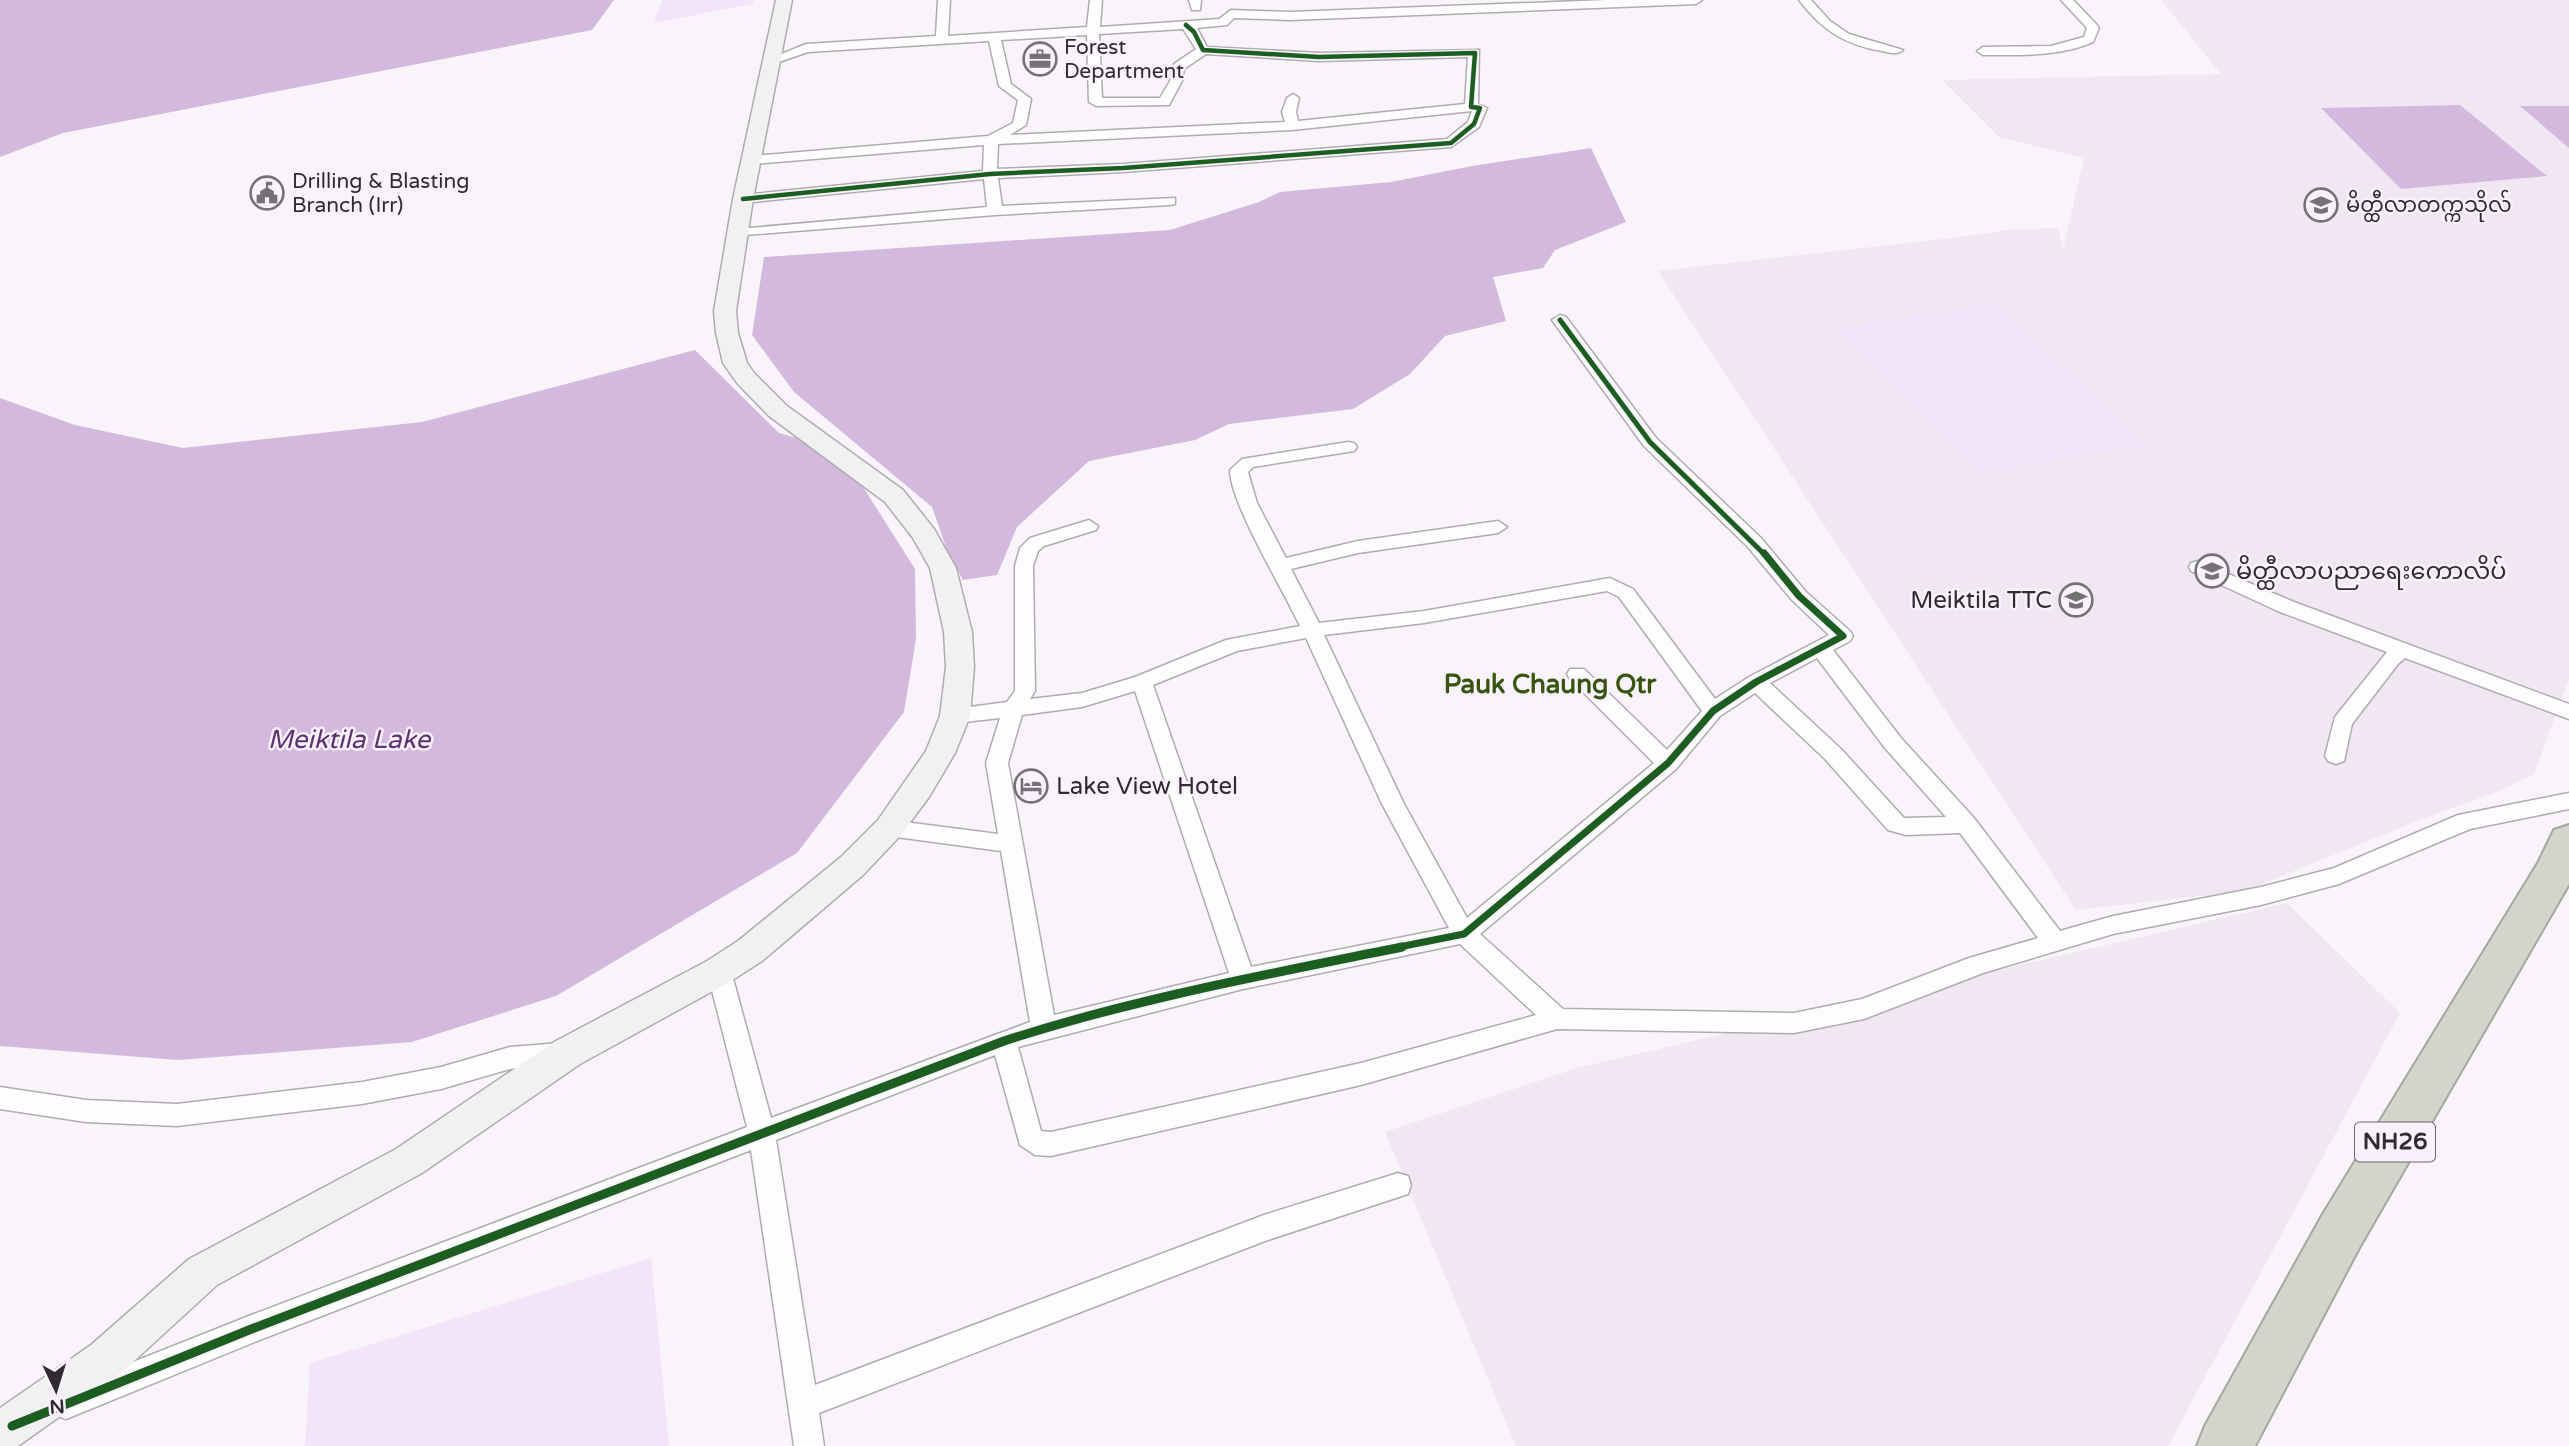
<svg xmlns="http://www.w3.org/2000/svg" width="2569" height="1446" viewBox="0 0 2569 1446" font-family="'Varela Round','Noto Sans Myanmar',sans-serif">
	<style>
		.built { fill: #f0e7f3 }
		.green { fill: #f3e4fa }
		.water { fill: #d4b9de }
		.lines { fill: none; stroke-linecap: round; stroke-linejoin: round }
		.street-casing { stroke: #afacb0; stroke-width: 3 }
		.secondary-casing { stroke: #afacb0; stroke-width: 3 }
		.highway-casing { stroke: #a5a89f; stroke-width: 4 }
		.street { fill: #fefdfe; fill-rule: evenodd }
		.secondary { fill: #f0f1f0; fill-rule: evenodd }
		.highway { fill: #d1d5cc; fill-rule: evenodd }
		.cycleway-far3-casing { stroke: #f9f1fc; stroke-width: 7 }
		.cycleway-far2-casing { stroke: #f9f1fc; stroke-width: 9 }
		.cycleway-far1-casing { stroke: #f9f1fc; stroke-width: 11 }
		.cycleway-casing { stroke: #f9f1fc; stroke-width: 13 }
		.cycleway-far3 { stroke: #1b5e20; stroke-width: 4.5 }
		.cycleway-far2 { stroke: #1b5e20; stroke-width: 5 }
		.cycleway-far1 { stroke: #1b5e20; stroke-width: 7 }
		.cycleway { stroke: #1b5e20; stroke-width: 9 }
		.labels { text-anchor: middle; dominant-baseline: central; stroke-width: 5; stroke-linejoin: round; paint-order: stroke }
		.far-poi-label { font-size: 21px; fill: #2e2c30; stroke: #f9f1fc; text-anchor: start }
		.shield { fill: #f9f1fc; stroke: #6b676d; stroke-width: 2 }
		.shield-label { font-size: 23px; font-weight: bold; fill: #2e2c30 }
		.poi-label { font-size: 24px; fill: #2e2c30; stroke: #f9f1fc; text-anchor: start }
		.neighbourhood-label { font-size: 26px; font-weight: bold; fill: #385510; stroke: #f9f1fc }
		.water-label { font-size: 26px; font-style: italic; fill: #5f3271; stroke: #f9f1fc }
	</style>
	<rect width="100%" height="100%" fill="#f8f4f9"/>
	<!-- built -->
	<g class="built">
		<polygon points="2161,0 2569,0 2569,679 2534,774 2500,791 2427,817 2245,891 2076,910 1658,271 1961,237 2006,230 2058,228 2063,250 2084,158 1999,137 1942,80 2221,74"/>
		<polygon points="2287,903 2400,1013 2168,1446 1516,1446 1385,1132 1577,1068"/>
	</g>
	<!-- green -->
	<g class="green">
		<polygon points="662,0 754,0 752,4 654,23"/>
		<polygon points="1993,303 2149,444 1979,475 1838,327"/>
		<polygon points="651,1258 669,1446 305,1446 310,1363"/>
	</g>
	<!-- water -->
	<g class="water">
		<polygon points="0,0 614,0 592,30 63,133 0,157"/>
		<polygon points="2460,105 2547,176 2401,189 2321,108"/>
		<polygon points="2520,106 2569,106 2569,148"/>
		<polygon points="1591,148 1626,222 1555,250 1543,268 1493,277 1506,321 1445,336 1410,374 1353,409 1229,424 1195,440 1089,461 1017,527 997,575 963,580 948,553 932,507 794,392 752,335 764,257 1170,230 1259,202 1280,192 1391,182 1472,166"/>
		<polygon points="695,350 779,433 811,442 858,479 915,569 916,639 904,712 797,853 556,996 412,1042 178,1060 0,1046 0,398 75,425 183,448 422,422"/>
	</g>
	<g class="lines">
		<defs>
			<g id="street">
				<path d="M938,0H950L948,36L1087,27L1090,0H1102L1100,27L1219,19L1231,10L1290,12L1607,0H1702L1696,4L1290,20L1234,18L1227,25L1197,28L1207,47L1319,53L1479,50L1478,104L1487,108L1479,127L1451,147L1123,172L998,178L1002,206L1175,198V204L1170,205L995,215L733,236L731,233L738,229L987,207L984,179L743,203L736,199L743,195L983,171L984,145L752,164L745,160L752,156L988,136L1013,123L1018,100L999,86L989,41L808,52L773,64L767,60L806,44L936,36ZM1183,29L1196,49L1174,64L1170,81L1160,98H1102L1099,34ZM1087,35L1089,102L1096,106L1169,105L1182,81L1184,69L1206,54L1319,61L1468,57L1465,104L1298,121L1296,112L1299,98L1293,94L1287,98L1282,112L1285,122L1010,135L1026,125L1031,99L1011,84L1001,40ZM1472,111L1468,122L1447,139L1123,164L997,169L998,144L1292,130Z"/>
				<polygon points="1189,0 1201,0 1200,10 1192,10"/>
				<path d="M1799,0H1811L1830,21L1849,34L1903,50C1897,55 1891,53 1882,51C1845,45 1822,30 1799,0Z"/>
				<path d="M2061,0H2073L2097,25L2099,28L2093,42C2058,57 2021,55 1983,55L1977,51L1983,47L2051,46L2084,37L2087,28Z"/>
				<path d="M1560,315L1566,317L1656,438L1761,538L1806,592L1850,631L1853,636L1850,641L1833,650L1901,738L1974,818L2060,931L2113,916L2261,887L2334,868L2458,815L2569,793V809L2470,829L2339,884L2261,905L2113,934L1983,973L1864,1019L1794,1033L1557,1029L1361,1085L1051,1156L1035,1155L1020,1145L995,1055L776,1140L815,1385L1264,1215L1398,1173L1408,1176L1411,1185L1408,1194L1265,1241L819,1413L824,1446H794L751,1150L257,1341L66,1419L55,1415L51,1404L55,1393L254,1314L747,1127L707,971L710,964L719,961L728,964L731,971L771,1118L1030,1022L1001,851L889,836L881,834L878,828L881,822L889,820L998,834L986,763L1000,718L955,723L948,721L945,716L948,711L955,709L1007,702L1015,691V566L1020,548L1030,538L1089,520L1098,526L1096,530L1044,546L1038,551L1033,566L1035,691L1030,699L1082,693L1135,677L1226,640L1300,626C1284,591 1230,503 1230,470L1242,459L1248,458L1348,442L1354,443L1357,447L1354,451L1253,467L1248,472L1257,503L1286,558L1358,541L1498,521L1507,527L1498,533L1358,553L1291,569L1319,623L1424,611L1610,578L1633,589L1715,699L1749,677L1829,635L1792,600L1747,546L1644,446L1552,320ZM1607,591L1619,597L1702,711L1667,750L1584,669H1570L1567,674L1570,679L1654,763L1467,918L1404,804L1324,635L1424,623ZM1306,638L1382,804L1449,928L1251,967L1153,685L1237,651ZM1817,658L1885,748L1946,817L1904,818L1841,749L1770,683ZM1135,691L1229,973L1054,1015L1008,763L1022,715L1082,707ZM1755,693L1825,759L1888,830L1906,835L1960,833L2038,938L1969,958L1862,999L1794,1013L1563,1009L1480,934L1676,769L1720,716ZM1460,944L1536,1015L1361,1063L1051,1132L1041,1131L1018,1047L1243,989Z"/>
				<polygon points="2198,561 2294,602 2569,704 2569,719 2405,658 2398,664 2352,724 2344,761 2336,764 2328,761 2325,756 2335,717 2387,652 2280,612 2191,571 2189,567 2191,563"/>
				<polygon points="561,1043 570,1046 574,1054 570,1062 510,1069 441,1089 362,1104 177,1126 86,1122 0,1109 0,1087 86,1100 177,1104 362,1082 441,1067 510,1047"/>
			</g>
			<polygon id="secondary" points="776,0 792,0 753,199 736,311 738,333 747,363 754,373 787,406 903,490 934,529 956,568 972,632 974,667 970,716 955,753 929,797 900,836 863,875 762,961 731,981 580,1064 422,1173 217,1285 121,1373 18,1446 0,1446 0,1408 91,1345 189,1259 396,1149 554,1042 707,961 738,941 841,857 878,820 926,751 940,716 946,667 944,632 930,568 913,538 885,502 769,416 737,383 723,363 716,333 714,311 733,199"/>
			<polygon id="highway" points="2569,825 2569,884 2359,1248 2255,1446 2197,1446 2205,1426 2323,1214 2538,863 2554,830"/>
		</defs>
		<!-- street casing -->
		<use href="#street" class="street-casing"/>
		<!-- secondary casing -->
		<use href="#secondary" class="secondary-casing"/>
		<!-- highway casing -->
		<use href="#highway" class="highway-casing"/>
		<!-- street -->
		<use href="#street" class="street"/>
		<!-- secondary -->
		<use href="#secondary" class="secondary"/>
		<!-- highway -->
		<use href="#highway" class="highway"/>
		<defs>
			<polyline id="cycleway-far3" points="743,199 990,174 1123,168 1451,143 1474,124 1480,108 1471,107 1475,53 1319,57 1203,50 1194,32 1186,25"/>
			<polyline id="cycleway-far2" points="1560,320 1650,442 1765,555"/>
			<polyline id="cycleway-far1" points="1394,948 1464,934 1668,763 1713,711 1756,682 1843,636 1799,596 1764,553"/>
			<path id="cycleway" d="M12,1426L254,1328L1004,1041C1133,999 1269,974 1402,947"/>
		</defs>
		<!-- cycleway-far3 casing -->
		<use href="#cycleway-far3" class="cycleway-far3-casing"/>
		<!-- cycleway-far2 casing -->
		<use href="#cycleway-far2" class="cycleway-far2-casing"/>
		<!-- cycleway-far1 casing -->
		<use href="#cycleway-far1" class="cycleway-far1-casing"/>
		<!-- cycleway casing -->
		<use href="#cycleway" class="cycleway-casing"/>
		<!-- cycleway-far3 -->
		<use href="#cycleway-far3" class="cycleway-far3"/>
		<!-- cycleway-far2 -->
		<use href="#cycleway-far2" class="cycleway-far2"/>
		<!-- cycleway-far1 -->
		<use href="#cycleway-far1" class="cycleway-far1"/>
		<!-- cycleway -->
		<use href="#cycleway" class="cycleway"/>
	</g>
	<!-- icons -->
	<defs>
		<symbol id="office-ring" viewBox="-11 -11 22 22"><circle r="9.5" fill="#f9f1fc" stroke="#757276" stroke-width="1.5"/><path d="M-6-3h4V-5.5h4V-3h4V5H-6ZM-1-4.5V-3h2v-1.5ZM-6 0V1H6V0Z" fill="#757276"/></symbol>
		<symbol id="civic-ring" viewBox="-11 -11 22 22"><circle r="9.5" fill="#f9f1fc" stroke="#757276" stroke-width="1.5"/><path d="M-.6-6.5H3V-4.5H.6V-3L4-1V1h2V6H-6V1h2V-1L-.6-3ZM-1.2 2.5V6h2.4V2.5Z" fill="#757276"/></symbol>
		<symbol id="university-ring" viewBox="-11 -11 22 22"><circle r="9.5" fill="#f9f1fc" stroke="#757276" stroke-width="1.5"/><path d="M0-5L7-2L0 1L-7-2ZM-4 1L0 2.5L4 1V4Q0 6-4 4Z" fill="#757276"/></symbol>
		<symbol id="hotel-ring" viewBox="-11 -11 22 22"><circle r="9.5" fill="#f9f1fc" stroke="#757276" stroke-width="1.5"/><path d="M-6-4.5h1.5V1H6V5H4.5V3h-9V5H-6ZM-4 0a1.8 1.8 0 1 1 3.6 0ZM.5 0V-2.5h3Q6-2.5 6 0Z" fill="#757276"/></symbol>
	</defs>
	<g fill-rule="evenodd">
		<use href="#office-ring" x="1021" y="40" width="38" height="38"/>
		<use href="#civic-ring" x="248" y="174" width="38" height="38"/>
		<use href="#university-ring" x="2302" y="186" width="38" height="38"/>
		<use href="#university-ring" x="2193" y="552" width="38" height="38"/>
		<use href="#university-ring" x="2057" y="581" width="38" height="38"/>
		<use href="#hotel-ring" x="1012" y="767" width="38" height="38"/>
	</g>
	<g class="labels">
		<!-- far-poi labels -->
		<g class="far-poi-label">
			<text x="1064" y="47">Forest<tspan x="1064" dy="24">Department</tspan></text>
			<text x="292" y="181">Drilling &amp; Blasting<tspan x="292" dy="24">Branch (Irr)</tspan></text>
			<text x="2346" y="205">မိတ္ထီလာတက္ကသိုလ်</text>
		</g>
		<!-- shield labels -->
		<rect class="shield" x="2355" y="1122.5" width="80" height="39" rx="5"/>
		<g class="shield-label">
			<text x="2395" y="1142">NH26</text>
		</g>
		<!-- poi labels -->
		<g class="poi-label">
			<text x="2236" y="571">မိတ္ထီလာပညာရေးကောလိပ်</text>
			<text x="2052" y="600" text-anchor="end">Meiktila TTC</text>
			<text x="1056" y="786">Lake View Hotel</text>
		</g>
		<!-- neighbourhood labels -->
		<g class="neighbourhood-label">
			<text x="1550" y="684">Pauk Chaung Qtr</text>
		</g>
		<!-- water labels -->
		<g class="water-label">
			<text x="349" y="739">Meiktila Lake</text>
		</g>
	</g>
	<!-- north arrow -->
	<g transform="translate(56 1390) rotate(176)" stroke="#f9f1fc" stroke-width="5" paint-order="stroke">
	<path d="M0-5L12 26L0 18L-12 26Z" fill="#2e2c30"/>
	<text y="-10" font-size="19" font-weight="bold" text-anchor="middle" fill="#2e2c30">N</text>
	</g>
</svg>
